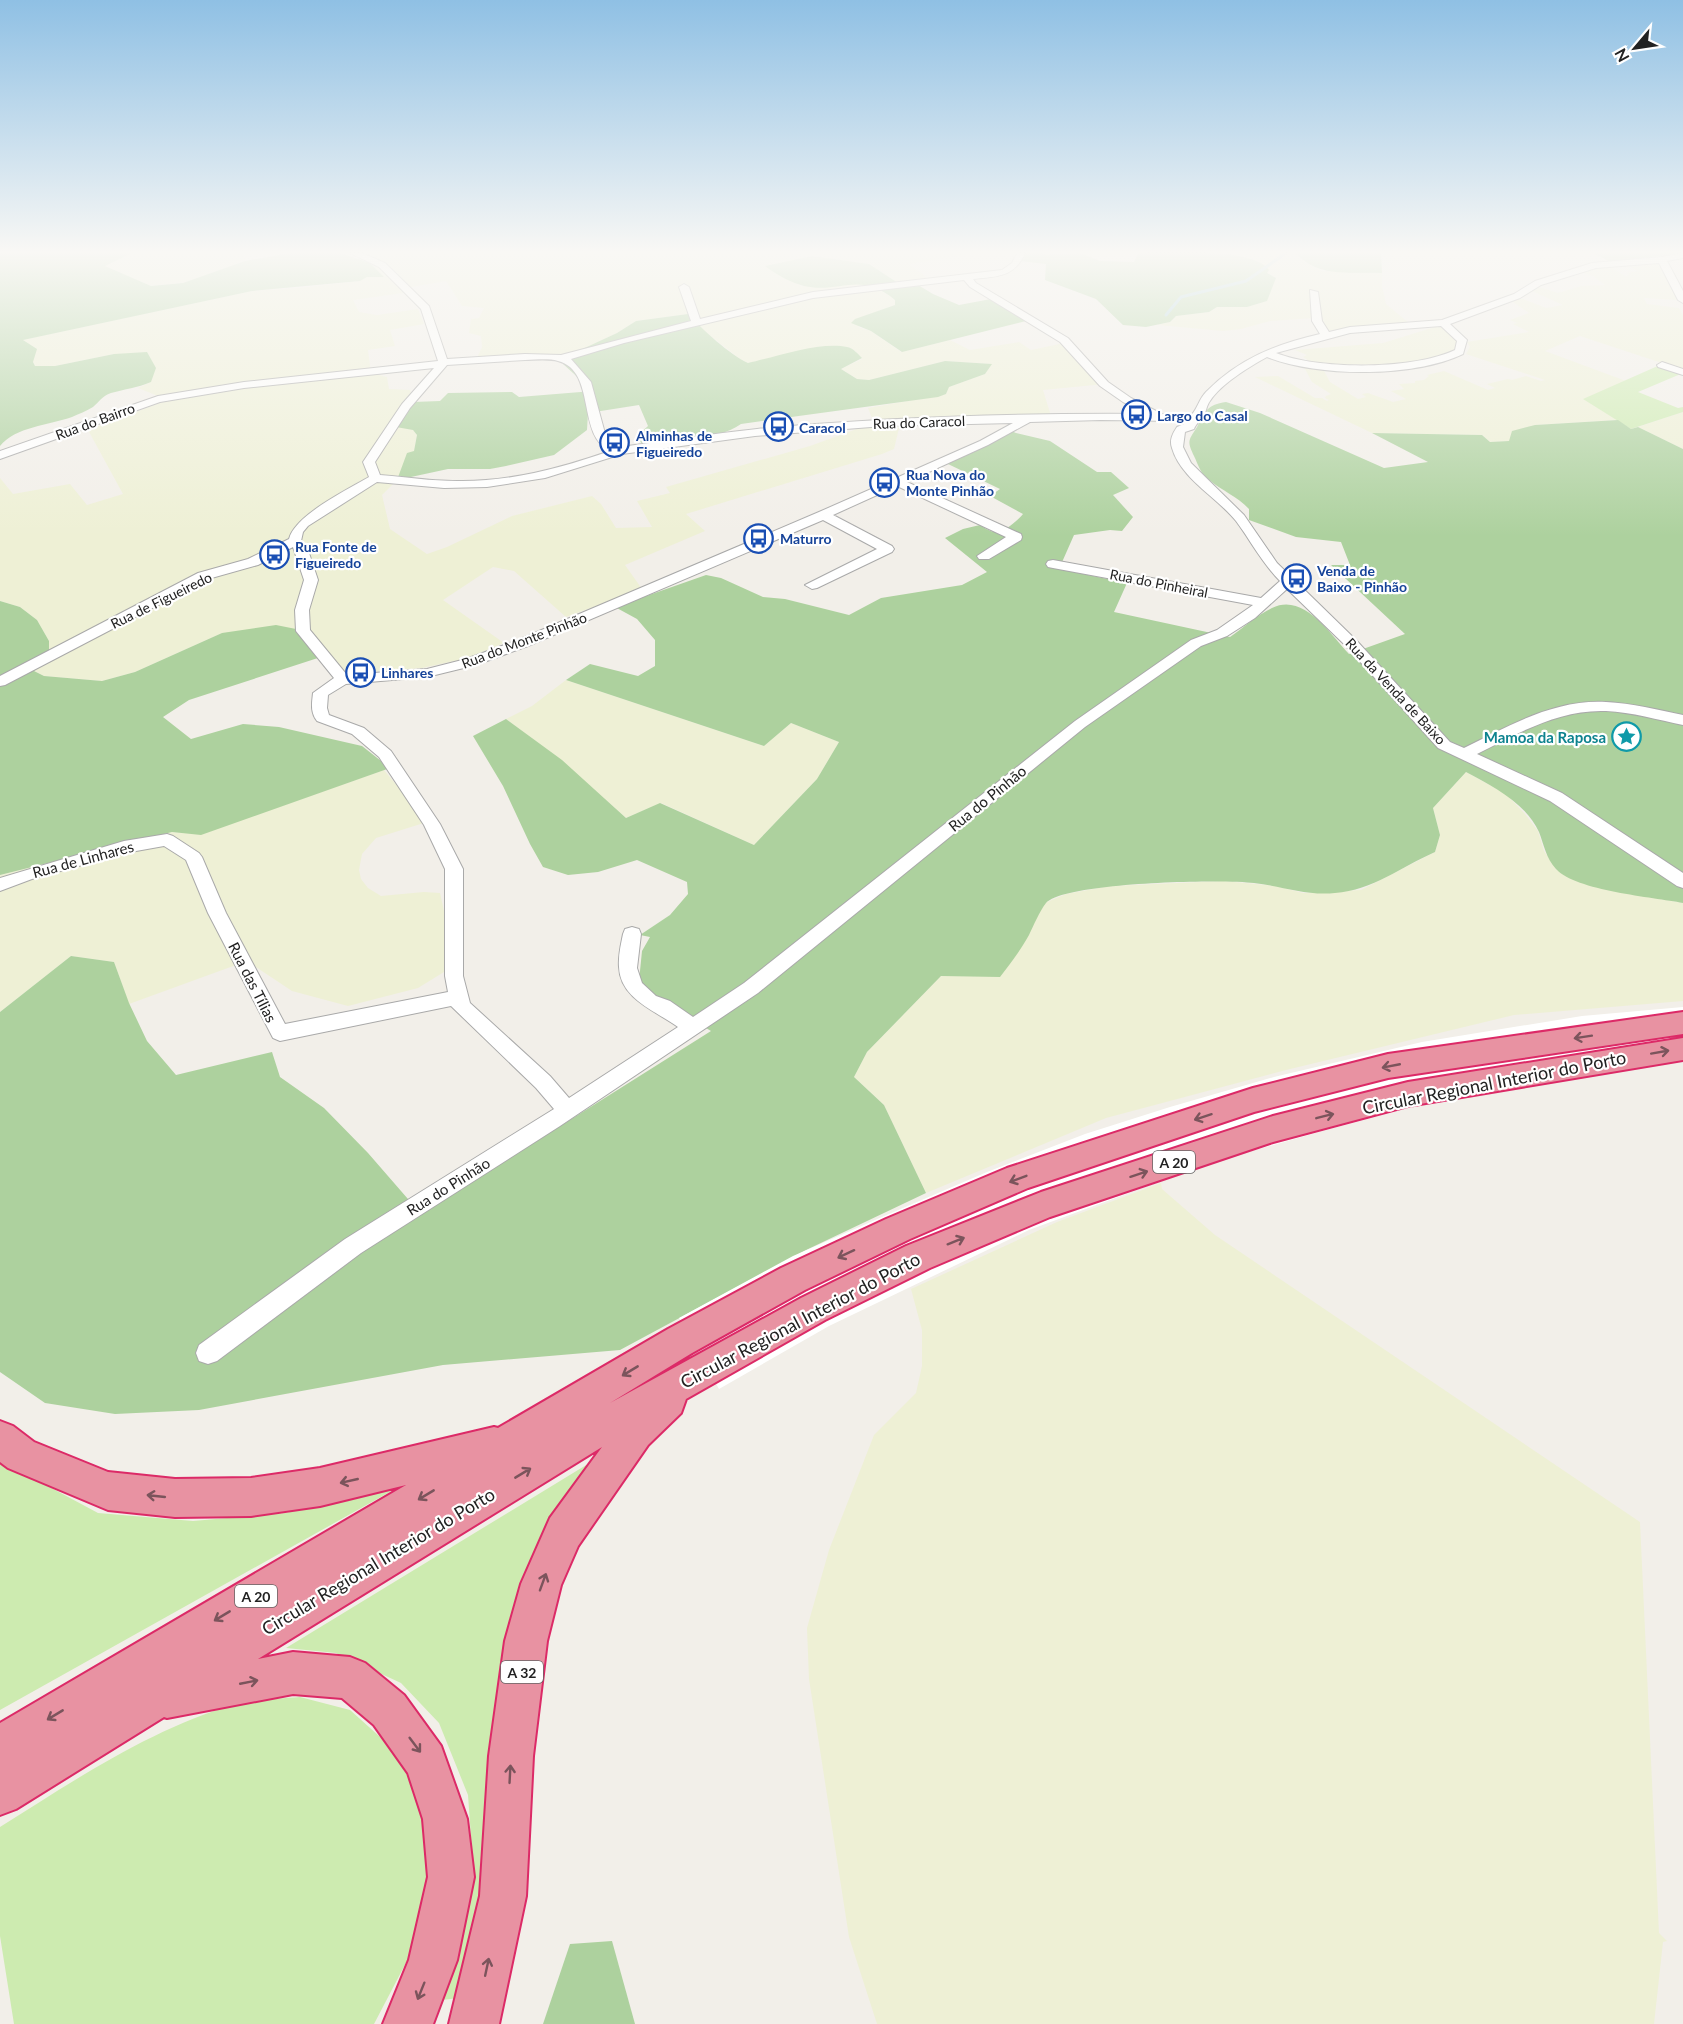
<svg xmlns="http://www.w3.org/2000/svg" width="1683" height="2024" viewBox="0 0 1683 2024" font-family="Lato,sans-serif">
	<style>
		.farmland { fill: #eef0d5; fill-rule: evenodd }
		.grass { fill: #cdebb0 }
		.forest { fill: #add19e }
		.pier { fill: #fff }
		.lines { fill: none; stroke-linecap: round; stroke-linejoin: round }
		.stream { stroke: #aad3df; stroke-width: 3 }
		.minor-casing { stroke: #a9a9a9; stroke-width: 2 }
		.highway-casing { stroke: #dc2a67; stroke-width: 4 }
		.minor { fill: #fff; fill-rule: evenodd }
		.highway { fill: #e892a2; fill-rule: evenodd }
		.oneway { stroke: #7b545c }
		.labels { text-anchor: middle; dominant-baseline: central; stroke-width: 4.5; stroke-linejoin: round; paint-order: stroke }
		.far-transit-label { font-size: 14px; font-weight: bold; fill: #164399; stroke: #fff; text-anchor: start }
		.far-street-label { font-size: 14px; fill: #222; stroke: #fff }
		.shield { fill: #fff; stroke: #646464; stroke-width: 1.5 }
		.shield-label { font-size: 14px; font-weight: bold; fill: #222 }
		.culture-label { font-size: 15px; font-weight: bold; fill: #0d838f; stroke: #fff; text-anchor: end }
		.street-label { font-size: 15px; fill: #222; stroke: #fff }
		.near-street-label { font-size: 18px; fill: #222; stroke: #fff }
	</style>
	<rect width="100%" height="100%" fill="#f2efe9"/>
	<!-- farmland -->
	<g class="farmland">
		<polygon points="132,253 241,253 246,256 245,261 183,283 150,286 104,266"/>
		<path d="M379,253H964L965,255L909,264L930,280L898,283L869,264L812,256L766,266L802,286L857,283L870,285L890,296L895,300V305L878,311L858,327L871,331L901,352L950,340L970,350L1019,342L1031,350L1069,342L1105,384L1043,390L1051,416L901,420L894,449L882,454L686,514L705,531L625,565L647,596L615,607L596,606L566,617L514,571L493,567L443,600L504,643L468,658L422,668L354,673L342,671L324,656L222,633L135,672L102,681L44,676L34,671L49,641L37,620L20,607L0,601V478L13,494L70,484L87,505L123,494L88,430L168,400L138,388L151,382L114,354L55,366H35L22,340L252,291L298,288L360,281L367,277H383L370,263L360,259ZM446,281L462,306L484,308L479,318L471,319L469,333L481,336L482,347L477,358L568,356L617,333L636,321L688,314L703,330L740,359L748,363L825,347H849L856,352L862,359L841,369L857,379L869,380L945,361L991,364L985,374L949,387L946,394L868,408L872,418L865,426L810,446L666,487L670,493L637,501L652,527L616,528L601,504L592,496L512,516L447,547L427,554L390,529L382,495L397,480L414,451L417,435L413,430V402L410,390L389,389L387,377L371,373L368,350L395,346L390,330L424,324L418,309L377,315L359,312L353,300L403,293L400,289Z"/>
		<polygon points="1212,253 1295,253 1304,262 1322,271 1382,273 1382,286 1386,304 1409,323 1323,331 1315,318 1270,321 1241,329 1223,331 1158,325 1170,322 1176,316 1209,312 1217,307 1247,307 1267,301 1267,273 1243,257"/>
		<polygon points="1655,262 1661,266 1677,300 1644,298 1647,304 1679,308 1683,315 1683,370 1580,336 1545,351 1626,381 1584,399 1618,420 1535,425 1510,441 1490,442 1482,435 1372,433 1255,377 1278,376 1315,398 1322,398 1327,401 1329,400 1325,398 1326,396 1331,394 1312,382 1304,367 1323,369 1330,382 1358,399 1366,397 1362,394 1368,393 1393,402 1406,399 1391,391 1404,389 1399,384 1415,383 1415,381 1424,380 1429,376 1427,375 1444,371 1488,390 1495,388 1487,384 1508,379 1512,380 1526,376 1541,381 1545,380 1466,354 1470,347 1467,342 1529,332 1513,324 1517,323 1510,320 1529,313 1510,300 1523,299 1546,308 1563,305 1532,291 1539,287 1558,293 1581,286 1605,285 1593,276 1581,272 1609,266 1625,276 1629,275 1626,273 1638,271 1625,264"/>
		<polygon points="1438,326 1448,329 1457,339 1457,350 1408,365 1314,364 1303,357 1307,355 1295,350 1383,343"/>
		<polygon points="1683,412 1683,449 1638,427"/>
		<polygon points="566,680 764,746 791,723 839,742 817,779 754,845 661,803 626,818 561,760 506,719 532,706"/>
		<polygon points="384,770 427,822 376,838 362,854 359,870 361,879 368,888 381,896 424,892 440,893 446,920 444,972 418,988 348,1006 292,991 247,961 129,1004 114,962 71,956 0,1012 0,875 172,832 201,834"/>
		<polygon points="1466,772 1506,794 1525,814 1538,831 1544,851 1557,870 1576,881 1609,890 1683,903 1683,1001 1514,1015 1286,1070 1106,1118 926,1193 884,1105 854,1077 867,1052 941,976 968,975 1047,902 1066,894 1110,886 1224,881 1276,886 1303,893 1361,890 1435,852 1440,835 1433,808"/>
		<polygon points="1161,1183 1162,1189 1215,1235 1640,1522 1659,1933 1667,1941 1663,1942 1654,2024 877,2024 849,1937 809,1679 807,1628 829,1550 874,1435 916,1393 922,1366 922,1330 911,1289 1057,1222"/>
	</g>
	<!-- grass -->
	<g class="grass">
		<polygon points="1660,365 1683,373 1638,392 1678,408 1683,407 1683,412 1631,429 1583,399"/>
		<polygon points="0,1458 16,1469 98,1513 193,1521 286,1513 404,1484 0,1710"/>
		<polygon points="596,1459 556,1528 488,1893 459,1998 442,2000 462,1931 474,1879 468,1795 439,1723 401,1683 336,1653 286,1648"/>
		<path d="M300,1697L350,1710L398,1753L423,1813L429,1885L409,1957L374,2024H14L0,1936V1827C75,1780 150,1729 236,1704C255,1698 280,1699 300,1697Z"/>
	</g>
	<!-- forest -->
	<g class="forest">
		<path d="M0,253H132L105,266L151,286L183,283L245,261L290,253H340L370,263L384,277H367L360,281L252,291L23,340L37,349L33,362L35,366H55L114,354L147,352L156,368L151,382C137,388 125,389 111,393C102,396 99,402 93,407C87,411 78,414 72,417C49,425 15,427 0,446Z"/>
		<path d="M1023,253H1042L1046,255L1080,253L1100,261L1134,262L1138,253C1166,253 1253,247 1269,270L1267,273L1276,278L1267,301L1247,307H1217L1209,312L1176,316L1170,322L1146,327L1123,325L1096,299L1045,280L1046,264L1021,261Z"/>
		<path d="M1295,253H1381L1382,273C1349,271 1321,279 1295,253Z"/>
		<polygon points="1593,253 1682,253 1611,262"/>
		<path d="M812,256L869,264L898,283L913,282L933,294L959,305L991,299L1026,321L902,352L871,331L851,323L855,319L895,305V300C860,270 840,294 804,286C792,283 775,274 765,266Z"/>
		<path d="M688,314C702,329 730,355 748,363C775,357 821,341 847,347C853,348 858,354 862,358L841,369L857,379L869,380L945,361L992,364L985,374L949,387L946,394L938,397L741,424C714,442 673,441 642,444L637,436L648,426L639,405L588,413L587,430L554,455L506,466L490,469H448L397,480L407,453L414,451L417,435L413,430L396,427L413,402L440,401L448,393L512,392L519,397L593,391L563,364V358L617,333L636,321Z"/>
		<path d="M1226,402L1260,413L1384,468L1428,462L1372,433L1482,435L1490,442L1509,441L1512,431L1535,425L1618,420L1631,429L1638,427L1683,449V719L1678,720L1683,725V903C1653,897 1576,891 1556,869C1546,858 1544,845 1539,832C1526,803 1492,786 1466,772L1433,808L1440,835L1435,852C1401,867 1373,890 1335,893C1307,896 1281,886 1254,883C1222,879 1065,882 1046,903C1039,912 1034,925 1029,935C1020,951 1011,963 1000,977L941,976L867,1052L854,1077L884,1105L926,1193L804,1251L620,1350L443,1365L199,1410L115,1414L45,1403L0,1372V1012L71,956L114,962L129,1003L147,1041L176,1075L272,1052L280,1077L324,1108L368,1153L421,1214L711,1031L661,1001L639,981L642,951L650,937L640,935L670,915L688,894L687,882L637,860L598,872L568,875L543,867L530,844L503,786L473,736L506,719L562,760L626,818L660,803L754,845L817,779L839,742L791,723L764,746L566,680L590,664L638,676L655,666V640L637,619L615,607L706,575L721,578L763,597L785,599L849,615L881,598L962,585L987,572L945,538L963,529L980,525C983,527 989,531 994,532C1004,533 1017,521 1023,514L990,496L1000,489L948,464L1009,430L1016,433L1050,441L1097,472H1111L1129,488L1113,495L1133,517L1122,531L1110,530L1074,535L1059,569L1127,583L1114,612L1230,637C1243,628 1257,615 1272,608C1304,592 1331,635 1349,654L1405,634L1331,565H1350L1341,542L1296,537L1249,520V509C1237,496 1222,491 1208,479C1200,473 1198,464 1194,456C1187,441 1188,441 1197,427C1206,410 1207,405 1226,402Z"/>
		<polygon points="0,601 20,607 37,620 49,641 49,651 34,671 44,676 102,681 135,672 222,633 276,625 296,629 324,656 189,700 163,717 191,739 243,724 279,727 362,746 390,768 201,835 172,832 0,875"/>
		<polygon points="612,1941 635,2024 543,2024 570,1944"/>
	</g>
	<!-- pier -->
	<polygon class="pier" points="1683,1007 1683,1062 1629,1068 1462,1094 1319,1132 1210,1163 1029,1230 829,1326 719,1389 679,1318 793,1256 882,1217 987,1172 1085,1134 1170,1107 1274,1077 1422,1042 1582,1016"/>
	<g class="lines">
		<!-- stream -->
		<polyline class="stream" points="1166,315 1181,297 1246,281 1286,253"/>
		<defs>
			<g id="minor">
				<path d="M350,253H362L385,263L429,306L447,359L525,354L561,355L691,321L679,287L684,284L689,287L700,319L813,292L1002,270L1012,263L1017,253H1025C1014,278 997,276 973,279L976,283L1068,338L1108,382L1131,398L1162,414L1188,418C1197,412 1198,400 1206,392C1238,359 1276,344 1320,334L1312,321L1310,290L1318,292L1322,321L1329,332L1350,327L1442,320L1514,294L1535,281L1592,263L1662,257L1683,253V258L1667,261L1683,291V303L1678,300L1659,263L1596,268L1541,285L1520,298L1450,324L1467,340L1463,354C1413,378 1318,377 1267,357C1249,367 1221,384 1210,401C1206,406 1206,414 1202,418C1198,423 1196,424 1194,429L1185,432L1183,447L1191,463L1244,515L1277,563L1356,640L1450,742L1464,748C1508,726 1555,699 1606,702C1632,703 1658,710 1683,715V725C1658,720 1632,712 1606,711C1559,709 1517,734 1477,754L1562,793L1683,873V888L1677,886L1550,801L1438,748L1346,646L1287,589L1255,618L1227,636L1201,646L1085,727L758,993L560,1126L361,1253L217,1361L208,1364L199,1361L196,1353L199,1345L345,1239L554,1109L536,1088L451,1006L280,1041L273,1038L208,913L186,860L164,846L125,853L32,879L0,891V878L124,841L167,834L173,836L199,853L202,857L226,913L285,1024L448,992L445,976V869L424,825L379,757L352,734L317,721C310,712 312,703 313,693L334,678L296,631L295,610L304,580L293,547L258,565L208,579L5,685L0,686V676L198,573L248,559L289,539C295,515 347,490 369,477L363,462L402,404L434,368L244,388L160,402L0,459V451L158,396L244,382L438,361L421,309L379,267ZM964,280L970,287L1060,342L1100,386L1123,402L1147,414C1017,413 886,417 757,429C711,434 666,441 621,447L612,443L606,437L591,382L571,359L624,343L813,298ZM1441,326L1457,341L1455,350C1412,370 1320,370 1276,353L1350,333ZM525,360C535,360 548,358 558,361C597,371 576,435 610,451C561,468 510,482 457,481C431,481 406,477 380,475L375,462L410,408L447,365ZM1101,420L1175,421L1184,424L1177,427C1173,433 1169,440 1172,448C1181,479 1217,497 1236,521C1251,541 1262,563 1280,581L1261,598L1053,560L1048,561L1046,564L1048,567L1053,568L1253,605L1217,630L1191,640L1075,721L744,983L693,1017L670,1001L656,996L642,983L637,968L641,934L639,929L632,927L625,929L623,934C621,944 618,956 619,967C620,999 656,1011 678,1027L569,1098L550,1076L470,1003L463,976V869L440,824L391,751L364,728L329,715L327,708L328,695L346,684L427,677L476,665L528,646L823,520L877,549L805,585L812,589L817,588L892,552L894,549L892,546L833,515L897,486L1006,537L977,556L979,559H989L1021,540L1022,537L1021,534L907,482L988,445L1030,422ZM1013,423L980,441L819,512L518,640L466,659L427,669L347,675L310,630L309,610L318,580L308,550L301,541L303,532L308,526L377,482L444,488L487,487L545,478L622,454L755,436L884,426Z"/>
				<polygon points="1662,362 1683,369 1683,375 1658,367 1657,365"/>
			</g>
			<polygon id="highway" points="1683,1012 1683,1034 1388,1078 1254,1112 1028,1188 910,1239 805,1290 692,1353 610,1403 801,1298 906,1246 1041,1192 1273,1116 1408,1082 1683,1038 1683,1060 1408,1106 1273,1142 1050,1217 930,1268 825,1320 686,1399 681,1413 648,1445 578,1546 561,1585 547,1641 533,1756 526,1896 499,2024 449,2024 480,1896 489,1756 505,1641 521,1584 550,1518 602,1447 258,1659 293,1652 350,1657 365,1663 404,1695 441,1746 467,1819 474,1877 457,1960 433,2024 383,2024 409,1960 428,1877 423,1819 408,1773 374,1725 342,1698 293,1694 167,1718 164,1717 16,1809 0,1815 0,1723 406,1485 320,1506 251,1516 175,1517 108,1510 8,1468 0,1462 0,1421 13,1426 34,1442 108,1472 175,1479 251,1478 320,1468 494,1427 498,1428 668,1329 781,1268 886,1219 1007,1168 1253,1088 1388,1054"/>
		</defs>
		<!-- minor casing -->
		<use href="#minor" class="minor-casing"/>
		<!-- highway casing -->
		<use href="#highway" class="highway-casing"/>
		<!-- minor -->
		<use href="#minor" class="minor"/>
		<!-- highway -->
		<use href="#highway" class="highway"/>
	</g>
	<!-- one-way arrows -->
	<defs><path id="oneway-shaft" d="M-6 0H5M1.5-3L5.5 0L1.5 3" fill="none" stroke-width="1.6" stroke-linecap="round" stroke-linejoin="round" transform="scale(1.5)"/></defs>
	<g class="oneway">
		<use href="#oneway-shaft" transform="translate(1583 1037) rotate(171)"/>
		<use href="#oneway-shaft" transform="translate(1660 1052) rotate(-10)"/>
		<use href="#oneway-shaft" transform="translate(1391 1066) rotate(169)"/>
		<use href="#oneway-shaft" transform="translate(1325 1116) rotate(-14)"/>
		<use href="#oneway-shaft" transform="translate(1203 1117) rotate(162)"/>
		<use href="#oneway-shaft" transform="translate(1139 1174) rotate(-18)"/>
		<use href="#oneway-shaft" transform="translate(1018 1179) rotate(159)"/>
		<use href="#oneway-shaft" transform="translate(956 1241) rotate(-22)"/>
		<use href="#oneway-shaft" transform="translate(846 1254) rotate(155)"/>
		<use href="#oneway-shaft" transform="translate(630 1371) rotate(149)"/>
		<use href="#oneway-shaft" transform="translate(523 1473) rotate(-31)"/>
		<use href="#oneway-shaft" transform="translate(349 1481) rotate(167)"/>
		<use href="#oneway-shaft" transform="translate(426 1495) rotate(149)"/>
		<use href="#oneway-shaft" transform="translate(156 1496) rotate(-174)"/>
		<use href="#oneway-shaft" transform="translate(543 1582) rotate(-70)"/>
		<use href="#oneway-shaft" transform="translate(222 1616) rotate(149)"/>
		<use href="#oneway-shaft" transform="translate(249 1682) rotate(-11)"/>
		<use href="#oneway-shaft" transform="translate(55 1715) rotate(149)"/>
		<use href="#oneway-shaft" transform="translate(415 1745) rotate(53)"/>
		<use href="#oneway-shaft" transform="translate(510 1774) rotate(-87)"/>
		<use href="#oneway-shaft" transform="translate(487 1967) rotate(-78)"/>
		<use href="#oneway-shaft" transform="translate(421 1991) rotate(112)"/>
	</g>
	<!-- sky -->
	<linearGradient id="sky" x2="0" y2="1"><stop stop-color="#8fc0e4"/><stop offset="0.47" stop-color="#f9f8f5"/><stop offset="1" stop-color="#f9f8f5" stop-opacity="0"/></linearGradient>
	<rect width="1683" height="536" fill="url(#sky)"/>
	<!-- icons -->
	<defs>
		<symbol id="bus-ring" viewBox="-11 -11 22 22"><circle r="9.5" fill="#fff" stroke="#1a4fb4" stroke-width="1.5"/><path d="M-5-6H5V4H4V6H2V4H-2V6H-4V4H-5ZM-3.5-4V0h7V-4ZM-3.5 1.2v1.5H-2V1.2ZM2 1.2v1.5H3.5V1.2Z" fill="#1a4fb4"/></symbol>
		<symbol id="sight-ring" viewBox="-11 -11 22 22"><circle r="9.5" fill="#fff" stroke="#0f9aa8" stroke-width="1.5"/><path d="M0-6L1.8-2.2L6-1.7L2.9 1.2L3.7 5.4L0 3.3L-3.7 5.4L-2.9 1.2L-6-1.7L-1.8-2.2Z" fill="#0f9aa8"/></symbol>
	</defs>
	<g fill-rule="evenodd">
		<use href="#bus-ring" x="1120" y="398" width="33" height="33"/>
		<use href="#bus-ring" x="762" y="410" width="33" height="33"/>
		<use href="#bus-ring" x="598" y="426" width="33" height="33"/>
		<use href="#bus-ring" x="868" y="466" width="33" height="33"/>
		<use href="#bus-ring" x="742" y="522" width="33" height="33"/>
		<use href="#bus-ring" x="258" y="538" width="33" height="33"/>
		<use href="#bus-ring" x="1280" y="562" width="33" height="33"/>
		<use href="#bus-ring" x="344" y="656" width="33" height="33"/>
		<use href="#sight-ring" x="1610" y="720" width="33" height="33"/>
	</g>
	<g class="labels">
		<!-- far-transit labels -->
		<g class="far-transit-label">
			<text x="1157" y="415">Largo do Casal</text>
			<text x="799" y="427">Caracol</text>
			<text x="636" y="435">Alminhas de<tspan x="636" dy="16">Figueiredo</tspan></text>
			<text x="906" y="474">Rua Nova do<tspan x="906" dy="16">Monte Pinhão</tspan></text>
			<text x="780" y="538">Maturro</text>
			<text x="295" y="546">Rua Fonte de<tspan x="295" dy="16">Figueiredo</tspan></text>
			<text x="1317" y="570">Venda de<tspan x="1317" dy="16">Baixo - Pinhão</tspan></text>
			<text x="381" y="672">Linhares</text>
		</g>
		<!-- far-street labels -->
		<g class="far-street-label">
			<text transform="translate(95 421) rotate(-20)">Rua do Bairro</text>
			<text transform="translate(919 422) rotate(-2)">Rua do Caracol</text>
			<text transform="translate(1159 583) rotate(11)">Rua do Pinheiral</text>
			<text transform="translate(161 600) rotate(-26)">Rua de Figueiredo</text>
			<text transform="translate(524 640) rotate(-21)">Rua do Monte Pinhão</text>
			<text transform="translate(1396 691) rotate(47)">Rua da Venda de Baixo</text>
		</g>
		<!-- shield labels -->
		<g class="shield">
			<rect x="1153" y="1151" width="42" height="22" rx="4.5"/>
			<rect x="235" y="1585" width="42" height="22" rx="4.5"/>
			<rect x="501" y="1661" width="42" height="22" rx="4.5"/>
		</g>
		<g class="shield-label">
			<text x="1174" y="1162">A 20</text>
			<text x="256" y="1596">A 20</text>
			<text x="522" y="1672">A 32</text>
		</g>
		<!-- culture labels -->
		<g class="culture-label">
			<text x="1606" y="737">Mamoa da Raposa</text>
		</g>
		<!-- street labels -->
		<g class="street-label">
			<text transform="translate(987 798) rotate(-39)">Rua do Pinhão</text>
			<text transform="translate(83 859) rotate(-15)">Rua de Linhares</text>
			<text transform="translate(253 982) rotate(63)">Rua das Tílias</text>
			<text transform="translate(448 1186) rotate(-32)">Rua do Pinhão</text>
		</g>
		<!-- near-street labels -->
		<g class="near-street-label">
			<text transform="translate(1494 1082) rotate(-11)">Circular Regional Interior do Porto</text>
			<text transform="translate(800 1320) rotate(-28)">Circular Regional Interior do Porto</text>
			<text transform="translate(378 1561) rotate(-31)">Circular Regional Interior do Porto</text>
		</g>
	</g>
	<!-- north arrow -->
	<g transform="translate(1635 48) rotate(241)" stroke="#ffffff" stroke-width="4.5" paint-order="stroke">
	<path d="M0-4.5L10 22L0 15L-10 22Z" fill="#222222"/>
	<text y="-9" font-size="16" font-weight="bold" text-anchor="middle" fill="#222222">N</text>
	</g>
</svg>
